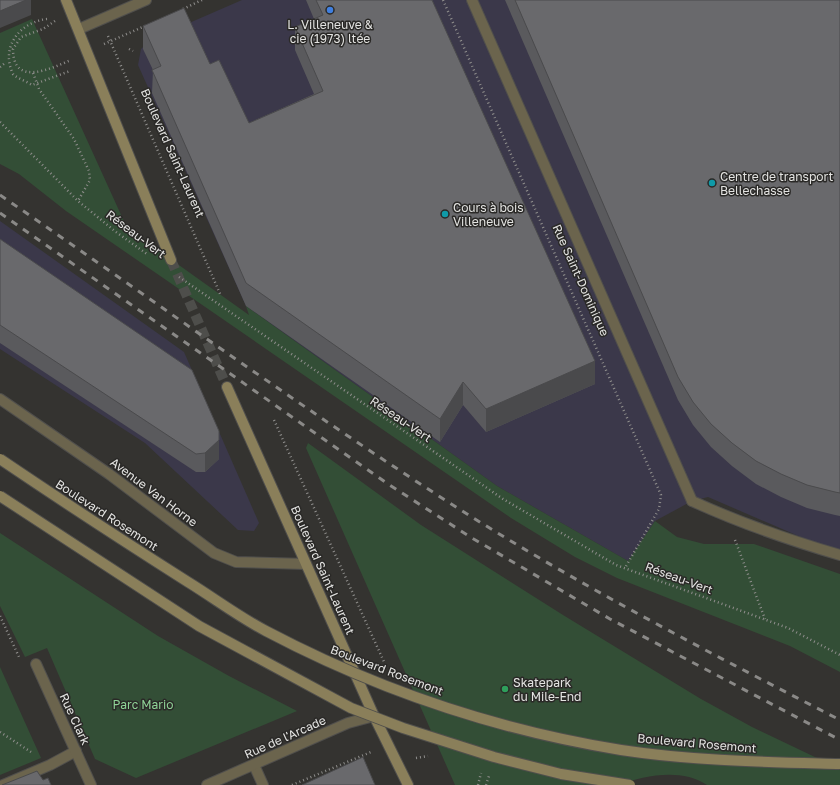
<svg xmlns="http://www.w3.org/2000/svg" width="840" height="785" viewBox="0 0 840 785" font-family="'Golos Text',sans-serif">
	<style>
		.industrial { fill: #3b384a }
		.green { fill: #334e36 }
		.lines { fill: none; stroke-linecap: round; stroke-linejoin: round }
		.secondary-tunnel { stroke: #4e4e4b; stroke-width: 10; stroke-dasharray: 10 5; stroke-linecap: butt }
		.service-casing { stroke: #504f4c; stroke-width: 12 }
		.minor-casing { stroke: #504f4c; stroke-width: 12 }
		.tertiary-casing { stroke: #504f4c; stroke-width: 12 }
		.secondary-casing { stroke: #504f4c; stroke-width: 12 }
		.path { stroke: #8f8e8c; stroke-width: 2.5; stroke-dasharray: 1 3; stroke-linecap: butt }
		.service { stroke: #6b644d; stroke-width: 10 }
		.minor { stroke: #6b644d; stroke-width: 10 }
		.tertiary { stroke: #6b644d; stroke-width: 10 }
		.secondary { stroke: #8a7f5a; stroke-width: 10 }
		.rail { stroke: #8a8987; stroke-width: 3; stroke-dasharray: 7 7; stroke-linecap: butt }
		.secondary-bridge-casing { stroke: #504f4c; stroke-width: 12; stroke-linecap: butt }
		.secondary-bridge { stroke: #8a7f5a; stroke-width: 10 }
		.wall { fill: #5a5a5d }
		.shaded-wall { fill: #4a4a4c }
		.building { fill: #69696c; stroke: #4a4a4c }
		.shop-dot { fill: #3f7fe0; stroke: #2a2927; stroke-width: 1.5 }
		.culture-dot { fill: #0f9aa8; stroke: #2a2927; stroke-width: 1.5 }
		.leisure-dot { fill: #2e9e5b; stroke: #2a2927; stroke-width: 1.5 }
		.labels { text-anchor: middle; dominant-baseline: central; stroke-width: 3; stroke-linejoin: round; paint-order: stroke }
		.poi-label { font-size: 12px; fill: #e4e4e2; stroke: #2a2927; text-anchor: start }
		.street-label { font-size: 12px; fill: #e4e4e2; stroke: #2a2927 }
		.park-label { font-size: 12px; fill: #8fd396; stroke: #2a2927 }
	</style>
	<rect width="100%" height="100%" fill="#343330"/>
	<!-- industrial -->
	<g class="industrial">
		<polygon points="242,0 840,0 840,554 708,497 692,501 655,521 628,561 497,486 246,306 138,65 141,49 150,40"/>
		<polygon points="0,221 184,352 259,523 254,531 238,530 145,443 0,349"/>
	</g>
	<!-- green -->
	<g class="green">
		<polygon points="32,19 127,228 249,315 246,306 497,486 628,561 655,521 677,537 704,544 754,544 840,574 840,672 790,646 617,578 575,557 511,518 66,211 19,174 0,164 0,33"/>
		<path d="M308,443L421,525L563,615L701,699L752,727L840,769V785H707C682,768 645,775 619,785H455L306,448Z"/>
		<polygon points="0,533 158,636 229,676 297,711 136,778 95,759 47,648 25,657 0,606"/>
		<polygon points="0,667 41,758 0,775"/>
	</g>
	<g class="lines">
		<!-- secondary-tunnel -->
		<polyline class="secondary-tunnel" points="171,260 227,387"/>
		<defs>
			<g id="service">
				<path d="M692,501C740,523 789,540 840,555"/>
				<polyline points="254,765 263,785"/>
				<polyline points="3,785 50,765 76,751"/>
			</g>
			<g id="minor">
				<polyline points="472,0 692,501"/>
				<polyline points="0,399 109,474 214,553 236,562 306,564"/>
				<polyline points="36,664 91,785"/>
				<polyline points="207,785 348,723 374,716"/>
			</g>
			<polyline id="tertiary" points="79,29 146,0"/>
			<g id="secondary">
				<polyline points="66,0 171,260"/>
				<polyline points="227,387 374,716 408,785"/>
			</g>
		</defs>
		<!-- service casing -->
		<use href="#service" class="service-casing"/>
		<!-- minor casing -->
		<use href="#minor" class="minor-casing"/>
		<!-- tertiary casing -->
		<use href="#tertiary" class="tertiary-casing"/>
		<!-- secondary casing -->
		<use href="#secondary" class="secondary-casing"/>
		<!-- path -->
		<g class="path">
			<polyline points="443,0 661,495 659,509 625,568"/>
			<polyline points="183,9 202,0"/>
			<path d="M47,19C20,22 0,47 13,74C18,79 26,81 32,85L70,71"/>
			<path d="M55,21L43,29L21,37L13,49C13,87 50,69 71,60"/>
			<polyline points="108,36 221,296"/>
			<polyline points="104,44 145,26"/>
			<polyline points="129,49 133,51"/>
			<polyline points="0,67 5,63"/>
			<polyline points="33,73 39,89 74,139 89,171 90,180 78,201"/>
			<polyline points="0,122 78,201 116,232 147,254"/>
			<polyline points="179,277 503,499 616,565 788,628 840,655"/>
			<polyline points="274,420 385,664"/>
			<polyline points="735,540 765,619"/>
			<polyline points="0,616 19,657"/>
			<polyline points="0,732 31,752"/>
			<polyline points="416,758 428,756"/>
			<polyline points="292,785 371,752"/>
			<polyline points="478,785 481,773"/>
			<polyline points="486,785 489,776"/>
		</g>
		<!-- service -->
		<use href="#service" class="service"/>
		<!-- minor -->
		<use href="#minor" class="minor"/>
		<!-- tertiary -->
		<use href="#tertiary" class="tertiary"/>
		<!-- secondary -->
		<use href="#secondary" class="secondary"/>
		<!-- rail -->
		<g class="rail">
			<path d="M0,195C152,299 301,408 456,507C580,586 710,653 840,720"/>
			<polyline points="0,213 388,484 472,538 610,619 840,740"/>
		</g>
		<defs>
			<g id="secondary-bridge">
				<path d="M0,459C62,501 125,542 188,582C214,598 239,617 266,631C376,689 497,730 621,750C693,761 767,762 840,764"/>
				<polyline points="0,496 199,626 351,708 403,728 494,757 561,774 630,785"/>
			</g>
		</defs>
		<!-- secondary-bridge casing -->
		<use href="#secondary-bridge" class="secondary-bridge-casing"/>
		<!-- secondary-bridge -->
		<use href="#secondary-bridge" class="secondary-bridge"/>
	</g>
	<!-- wall -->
	<g class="wall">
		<polygon points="306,0 432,0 595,384 486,432 463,405 440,442 246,306 152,93 153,70 143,49 143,26 210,64 249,123 314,94 295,50 295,27 314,19"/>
		<polygon points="505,0 840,0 840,516 835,515 807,508 781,497 756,484 732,466 711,447 693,425 678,400"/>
		<polygon points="0,239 219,459 205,472 196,472 0,343"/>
	</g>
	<!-- shaded-wall -->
	<g class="shaded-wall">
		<polygon points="26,0 31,0 31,15 0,28 0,11"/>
		<polygon points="595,361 595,384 486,432 486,409"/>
		<polygon points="463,382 463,405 440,442 440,419"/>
		<polygon points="219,440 219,459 205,472 205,453"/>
	</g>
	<!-- building -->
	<g class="building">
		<polygon points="0,0 26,0 0,11"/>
		<polygon points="316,0 432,0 595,361 486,409 463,382 440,419 246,283 152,70 161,66 143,26 184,8 210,64 219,60 249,123 323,91 295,27 323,15"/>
		<polygon points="515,0 840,0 840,493 835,492 807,485 781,474 756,461 732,443 711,424 693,402 678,377"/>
		<polygon points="0,239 192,370 219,431 219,440 205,453 196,454 0,325"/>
		<polygon points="363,757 375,785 302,785"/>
		<polygon points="37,771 43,780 48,778 51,785 2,785"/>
	</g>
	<!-- markers -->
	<circle class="shop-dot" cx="330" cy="10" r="4"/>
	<g class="culture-dot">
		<circle cx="712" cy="183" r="4"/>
		<circle cx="445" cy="214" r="4"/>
	</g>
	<circle class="leisure-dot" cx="505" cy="689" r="4"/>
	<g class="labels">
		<!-- poi labels -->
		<g class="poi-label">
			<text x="330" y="24" text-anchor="middle">L. Villeneuve &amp;<tspan x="330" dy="14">cie (1973) ltée</tspan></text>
			<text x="720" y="176">Centre de transport<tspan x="720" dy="14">Bellechasse</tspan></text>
			<text x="453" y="207">Cours à bois<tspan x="453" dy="14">Villeneuve</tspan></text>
			<text x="513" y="682">Skatepark<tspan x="513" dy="14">du Mile-End</tspan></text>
		</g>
		<!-- street labels -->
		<g class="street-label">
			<text transform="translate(173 153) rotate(66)">Boulevard Saint-Laurent</text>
			<text transform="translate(136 234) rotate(37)">Réseau-Vert</text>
			<text transform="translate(581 280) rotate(66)">Rue Saint-Dominique</text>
			<text transform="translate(401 419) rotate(34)">Réseau-Vert</text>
			<text transform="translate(154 492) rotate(37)">Avenue Van Horne</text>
			<text transform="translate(107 515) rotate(33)">Boulevard Rosemont</text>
			<text transform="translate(323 570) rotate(66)">Boulevard Saint-Laurent</text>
			<text transform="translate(679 578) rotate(20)">Réseau-Vert</text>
			<text transform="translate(387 670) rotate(21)">Boulevard Rosemont</text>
			<text transform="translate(75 719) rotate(65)">Rue Clark</text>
			<text transform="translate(285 737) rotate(-24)">Rue de l'Arcade</text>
			<text transform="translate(697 743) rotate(5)">Boulevard Rosemont</text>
		</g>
		<!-- park labels -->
		<g class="park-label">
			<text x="143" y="704">Parc Mario</text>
		</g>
	</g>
</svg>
